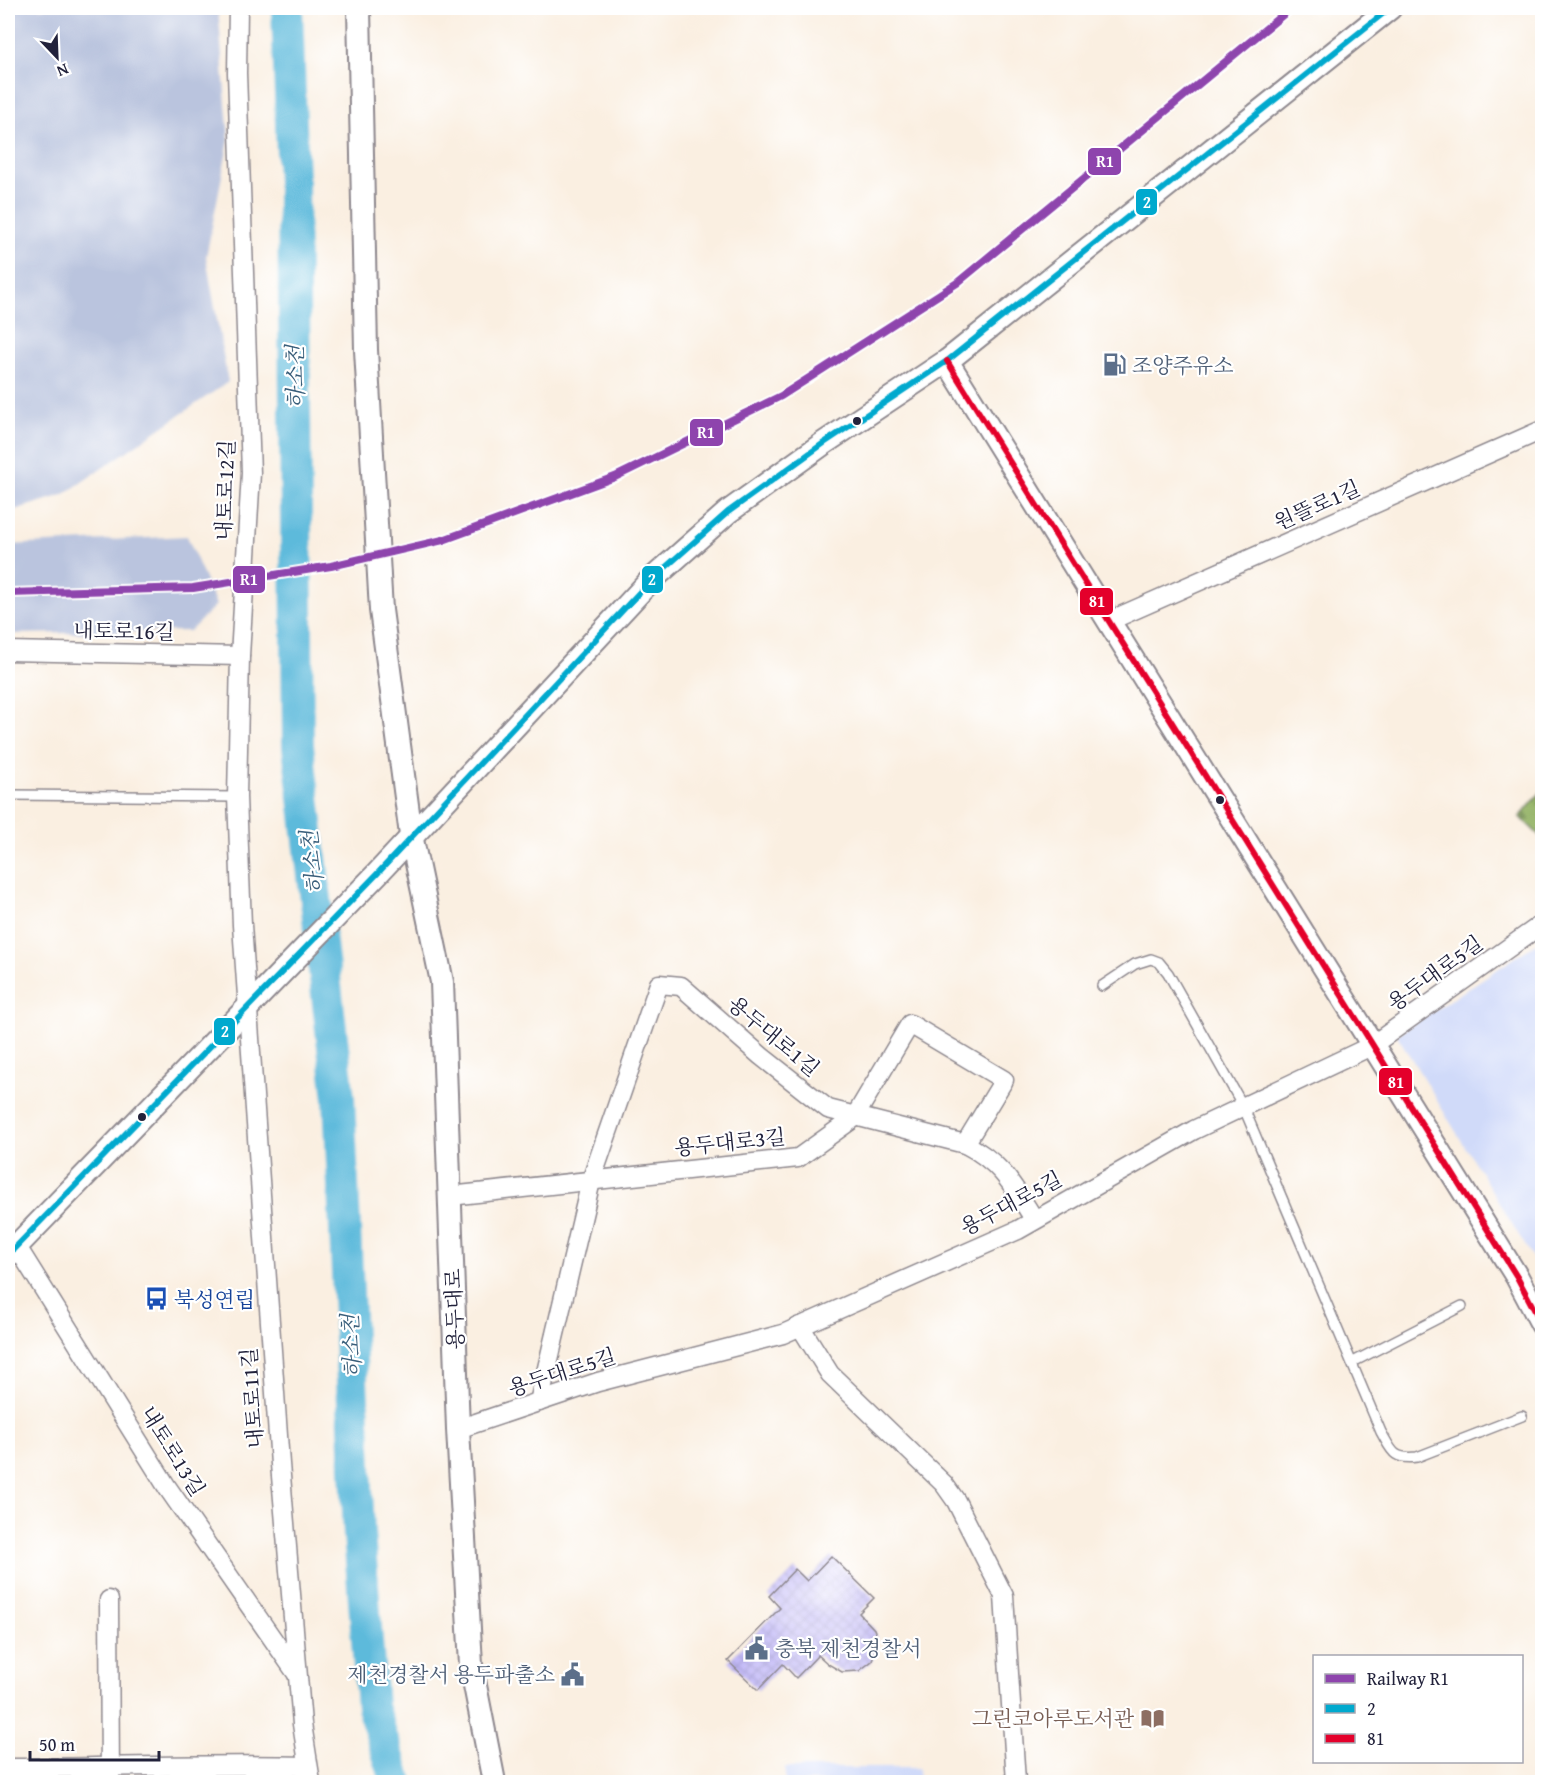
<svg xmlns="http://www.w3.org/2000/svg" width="1550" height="1790" viewBox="0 0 1550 1790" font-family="'Gentium Book Plus','Noto Serif KR',serif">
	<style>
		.built { fill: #d0daf9 }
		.railway { fill: #bac4de }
		.forest { fill: url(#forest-firs); stroke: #5c6b51; stroke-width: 1.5 }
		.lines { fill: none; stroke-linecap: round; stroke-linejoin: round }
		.river { stroke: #5dbadb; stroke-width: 32 }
		.building { fill: url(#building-cross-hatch) }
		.service-casing { stroke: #8e888e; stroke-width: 12 }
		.minor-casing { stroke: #8e888e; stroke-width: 21 }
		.tertiary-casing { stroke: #8e888e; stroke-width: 26 }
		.service { stroke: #fff; stroke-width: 9 }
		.minor { stroke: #fff; stroke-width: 18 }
		.tertiary { stroke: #fff; stroke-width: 22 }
		.bus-1-casing { stroke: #fff; stroke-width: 10 }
		.bus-2-casing { stroke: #fff; stroke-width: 10 }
		.bus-1 { stroke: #00a9ce; stroke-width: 6 }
		.bus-2 { stroke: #e4002b; stroke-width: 6 }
		.rail-1-casing { stroke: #fff; stroke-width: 12 }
		.rail-1 { stroke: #8e44ad; stroke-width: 8 }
		.bus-dot { fill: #22223b; stroke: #fff; stroke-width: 2 }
		.labels { text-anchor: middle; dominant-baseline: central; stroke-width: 4.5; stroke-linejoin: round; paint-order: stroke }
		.service-label { font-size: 21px; fill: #4e5e75; stroke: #fff; text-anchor: start }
		.street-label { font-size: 21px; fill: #22223b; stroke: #fff }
		.transit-label { font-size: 21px; fill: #164399; stroke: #fff; text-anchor: start }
		.education-label { font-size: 21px; fill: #785e54; stroke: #fff; text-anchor: end }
		.water-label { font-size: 22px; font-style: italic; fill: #3a5f7b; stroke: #fff }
		.line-badge { stroke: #fff; stroke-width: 2 }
		.badge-label { font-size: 16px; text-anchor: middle; font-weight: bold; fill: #fff }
	</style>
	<defs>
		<pattern id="forest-firs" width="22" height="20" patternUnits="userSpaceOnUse" patternTransform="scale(1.5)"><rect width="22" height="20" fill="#95b467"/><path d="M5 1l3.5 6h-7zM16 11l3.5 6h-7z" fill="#799256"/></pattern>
		<pattern id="building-cross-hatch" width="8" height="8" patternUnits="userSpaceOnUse" patternTransform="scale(1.5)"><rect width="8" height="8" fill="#c3baf7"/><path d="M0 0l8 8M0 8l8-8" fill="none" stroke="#a7a0d5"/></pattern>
	</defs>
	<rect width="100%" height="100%" fill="#fff"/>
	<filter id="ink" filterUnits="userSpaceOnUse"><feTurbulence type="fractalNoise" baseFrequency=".0167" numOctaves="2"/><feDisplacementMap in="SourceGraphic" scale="12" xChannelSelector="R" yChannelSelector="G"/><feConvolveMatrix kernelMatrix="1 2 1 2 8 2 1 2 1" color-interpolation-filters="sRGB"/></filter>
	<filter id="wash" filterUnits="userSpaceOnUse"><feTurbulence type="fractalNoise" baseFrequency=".008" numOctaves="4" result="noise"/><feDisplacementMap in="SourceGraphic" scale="24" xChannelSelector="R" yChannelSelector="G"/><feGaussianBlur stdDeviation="1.35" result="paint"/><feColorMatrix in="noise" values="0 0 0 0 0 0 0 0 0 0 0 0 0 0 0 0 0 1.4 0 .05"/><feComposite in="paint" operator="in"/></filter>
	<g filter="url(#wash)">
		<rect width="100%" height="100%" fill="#faefe1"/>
		<!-- built -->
		<g class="built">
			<polygon points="1542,940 1542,1273 1397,1035"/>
			<polygon points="785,1768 918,1768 919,1782 785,1782"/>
		</g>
		<!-- railway -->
		<g class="railway">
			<polygon points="8,8 218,8 229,140 206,257 228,382 63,495 8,512"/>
			<polygon points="187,536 216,605 190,631 8,634 8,545"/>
		</g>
		<!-- forest -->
		<polygon class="forest" points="1542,791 1542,838 1520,817"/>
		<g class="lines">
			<!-- river -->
			<polyline class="river" points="287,8 293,181 298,746 339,1098 359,1533 372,1707 397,1782"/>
		</g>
		<g id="blocks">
			<!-- building -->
			<polygon class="building" points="831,1556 874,1598 859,1613 874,1629 877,1637 877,1645 872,1661 859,1671 842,1672 828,1664 818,1655 796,1678 783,1664 758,1690 728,1661 780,1608 769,1596 795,1569 807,1581"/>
		</g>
	</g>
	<g filter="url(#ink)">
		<use href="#blocks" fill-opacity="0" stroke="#8e888e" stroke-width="1.5"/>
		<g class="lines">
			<defs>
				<g id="service">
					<polyline points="8,795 237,797"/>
					<path d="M1102,986L1135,964L1151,959L1159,962L1168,973L1243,1106L1381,1432C1392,1451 1393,1460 1417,1457L1522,1416"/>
					<polyline points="1353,1362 1462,1306"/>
				</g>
				<g id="minor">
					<polyline points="238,8 237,73 251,473 240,656 237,797 242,925 280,1464 302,1724 311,1782"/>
					<polyline points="1109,621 1542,430"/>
					<polyline points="8,651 240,656"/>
					<polyline points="450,1196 798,1158 854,1118 910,1024 1004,1080 965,1144"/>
					<polyline points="8,1241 16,1245 167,1487 297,1674"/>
					<polyline points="800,1326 830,1374 944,1484 956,1501 1004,1596 1016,1782"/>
					<path d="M539,1402L591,1181L659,984L681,986L761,1056L828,1109L965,1144C1002,1163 1013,1186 1034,1219"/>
					<polyline points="458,1429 598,1382 783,1334 1018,1230 1194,1130 1371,1046 1542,924"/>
					<polyline points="109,1600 110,1782"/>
					<path d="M8,1768C108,1768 207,1763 307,1766"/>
				</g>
				<g id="tertiary">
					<polyline points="359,8 366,350 381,610 411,835 442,982 458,1429 471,1665 494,1782"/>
					<polyline points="947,361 1517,1277 1542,1324"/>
					<polyline points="8,1255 377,874 649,582 728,512 824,443 947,361 1390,8"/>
				</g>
			</defs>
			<!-- service casing -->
			<use href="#service" class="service-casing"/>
			<!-- minor casing -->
			<use href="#minor" class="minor-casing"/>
			<!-- tertiary casing -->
			<use href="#tertiary" class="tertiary-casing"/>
			<!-- service -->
			<use href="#service" class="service"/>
			<!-- minor -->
			<use href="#minor" class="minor"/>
			<!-- tertiary -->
			<use href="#tertiary" class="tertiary"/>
			<defs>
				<polyline id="bus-1" points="8,1255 377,874 649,582 728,512 824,443 947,361 1390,8"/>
				<polyline id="bus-2" points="947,361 1517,1277 1542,1324"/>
			</defs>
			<!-- bus-1 casing -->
			<use href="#bus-1" class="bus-1-casing"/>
			<!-- bus-2 casing -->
			<use href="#bus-2" class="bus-2-casing"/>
			<!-- bus-1 -->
			<use href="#bus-1" class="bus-1"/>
			<!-- bus-2 -->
			<use href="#bus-2" class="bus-2"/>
			<defs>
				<polyline id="rail-1" points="8,593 193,588 331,566 443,540 615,477 781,396 957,283 1291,8"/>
			</defs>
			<!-- rail-1 casing -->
			<use href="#rail-1" class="rail-1-casing"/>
			<!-- rail-1 -->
			<use href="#rail-1" class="rail-1"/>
		</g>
	</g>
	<!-- icons -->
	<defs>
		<symbol id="fuel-bare" viewBox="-9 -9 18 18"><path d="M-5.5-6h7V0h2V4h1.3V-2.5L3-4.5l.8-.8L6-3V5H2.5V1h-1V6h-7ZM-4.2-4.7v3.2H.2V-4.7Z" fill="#5c6f8a" stroke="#fff" stroke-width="2.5" paint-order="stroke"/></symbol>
		<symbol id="bus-bare" viewBox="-9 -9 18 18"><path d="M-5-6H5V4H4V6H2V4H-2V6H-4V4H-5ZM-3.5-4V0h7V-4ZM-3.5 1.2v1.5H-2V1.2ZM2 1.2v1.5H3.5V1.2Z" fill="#1a4fb4" stroke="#fff" stroke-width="2.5" paint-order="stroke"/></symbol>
		<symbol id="civic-bare" viewBox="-9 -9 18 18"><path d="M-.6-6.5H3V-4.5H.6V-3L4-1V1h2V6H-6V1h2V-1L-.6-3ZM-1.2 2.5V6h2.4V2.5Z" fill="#5c6f8a" stroke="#fff" stroke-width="2.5" paint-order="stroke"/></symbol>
		<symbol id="library-bare" viewBox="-9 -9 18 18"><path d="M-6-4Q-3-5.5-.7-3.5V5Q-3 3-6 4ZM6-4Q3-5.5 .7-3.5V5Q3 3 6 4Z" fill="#8d6e63" stroke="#fff" stroke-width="2.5" paint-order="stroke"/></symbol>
	</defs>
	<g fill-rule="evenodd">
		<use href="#fuel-bare" x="1098" y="348" width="33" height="33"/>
		<use href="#bus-bare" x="140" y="1282" width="33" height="33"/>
		<use href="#civic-bare" x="740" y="1632" width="33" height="33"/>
		<use href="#civic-bare" x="556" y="1658" width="33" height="33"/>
		<use href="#library-bare" x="1136" y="1702" width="33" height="33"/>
	</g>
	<!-- markers -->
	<g class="bus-dot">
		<circle cx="857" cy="421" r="5"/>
		<circle cx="1220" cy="800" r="5"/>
		<circle cx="142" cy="1117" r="5"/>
	</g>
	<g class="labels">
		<!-- service labels -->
		<g class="service-label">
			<text x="1132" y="365">조양주유소</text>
			<text x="775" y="1648">충북 제천경찰서</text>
			<text x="555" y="1674" text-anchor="end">제천경찰서 용두파출소</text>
		</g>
		<!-- street labels -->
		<g class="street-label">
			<text transform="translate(225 490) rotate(-88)">내토로12길</text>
			<text transform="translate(1317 505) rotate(-24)">원뜰로1길</text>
			<text transform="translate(124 631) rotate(1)">내토로16길</text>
			<text transform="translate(1435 973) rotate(-36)">용두대로5길</text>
			<text transform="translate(774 1036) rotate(40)">용두대로1길</text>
			<text transform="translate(730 1142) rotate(-6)">용두대로3길</text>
			<text transform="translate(1011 1203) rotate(-28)">용두대로5길</text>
			<text transform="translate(454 1309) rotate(-92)">용두대로</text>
			<text transform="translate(562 1372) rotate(-18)">용두대로5길</text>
			<text transform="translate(252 1398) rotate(-94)">내토로11길</text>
			<text transform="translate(173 1451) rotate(58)">내토로13길</text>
		</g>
		<!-- transit labels -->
		<g class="transit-label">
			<text x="174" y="1299">북성연립</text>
		</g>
		<!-- education labels -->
		<g class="education-label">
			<text x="1134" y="1718">그린코아루도서관</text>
		</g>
		<!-- water labels -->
		<g class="water-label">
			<text transform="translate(295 377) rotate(-91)">하소천</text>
			<text transform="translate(312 862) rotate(-97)">하소천</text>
			<text transform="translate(351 1346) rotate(-93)">하소천</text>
		</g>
	</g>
	<g class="line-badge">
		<rect x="1087" y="147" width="35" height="29" rx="6" fill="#8e44ad"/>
		<rect x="1135" y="188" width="23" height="28" rx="6" fill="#00a9ce"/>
		<rect x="689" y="418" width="35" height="29" rx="6" fill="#8e44ad"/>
		<rect x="232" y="565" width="34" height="29" rx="6" fill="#8e44ad"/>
		<rect x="641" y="565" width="23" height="29" rx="6" fill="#00a9ce"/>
		<rect x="1079" y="587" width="35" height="29" rx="6" fill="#e4002b"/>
		<rect x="213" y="1017" width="23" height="29" rx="6" fill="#00a9ce"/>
		<rect x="1378" y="1067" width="35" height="29" rx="6" fill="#e4002b"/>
	</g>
	<g class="badge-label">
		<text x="1105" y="167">R1</text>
		<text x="1147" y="208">2</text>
		<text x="706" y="438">R1</text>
		<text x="249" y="585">R1</text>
		<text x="652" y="585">2</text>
		<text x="1097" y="607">81</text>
		<text x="225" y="1037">2</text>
		<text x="1396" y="1088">81</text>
	</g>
	<!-- margin -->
	<rect width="1550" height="1790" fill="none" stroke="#fff" stroke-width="30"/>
	<!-- legend -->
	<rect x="1313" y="1655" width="210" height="108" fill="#ffffff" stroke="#a7a7b1" stroke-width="1.5"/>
	<rect x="1325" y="1674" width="30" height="9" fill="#8e44ad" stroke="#a7a7b1" stroke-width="1.5"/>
	<text x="1367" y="1685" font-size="18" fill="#22223b">Railway R1</text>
	<rect x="1325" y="1704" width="30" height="9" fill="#00a9ce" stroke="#a7a7b1" stroke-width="1.5"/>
	<text x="1367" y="1715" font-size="18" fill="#22223b">2</text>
	<rect x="1325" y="1734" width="30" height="9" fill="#e4002b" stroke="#a7a7b1" stroke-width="1.5"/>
	<text x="1367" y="1745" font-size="18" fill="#22223b">81</text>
	<!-- north arrow -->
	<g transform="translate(57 57) rotate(157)" stroke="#ffffff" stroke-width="4.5" paint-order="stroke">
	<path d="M0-4.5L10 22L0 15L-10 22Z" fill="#22223b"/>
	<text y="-9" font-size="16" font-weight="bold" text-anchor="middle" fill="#22223b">N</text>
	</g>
	<!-- scale -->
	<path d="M30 1751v9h129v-9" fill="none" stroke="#22223b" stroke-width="3"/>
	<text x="39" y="1751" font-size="18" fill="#22223b" stroke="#ffffff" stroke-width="4.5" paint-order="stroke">50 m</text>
</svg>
